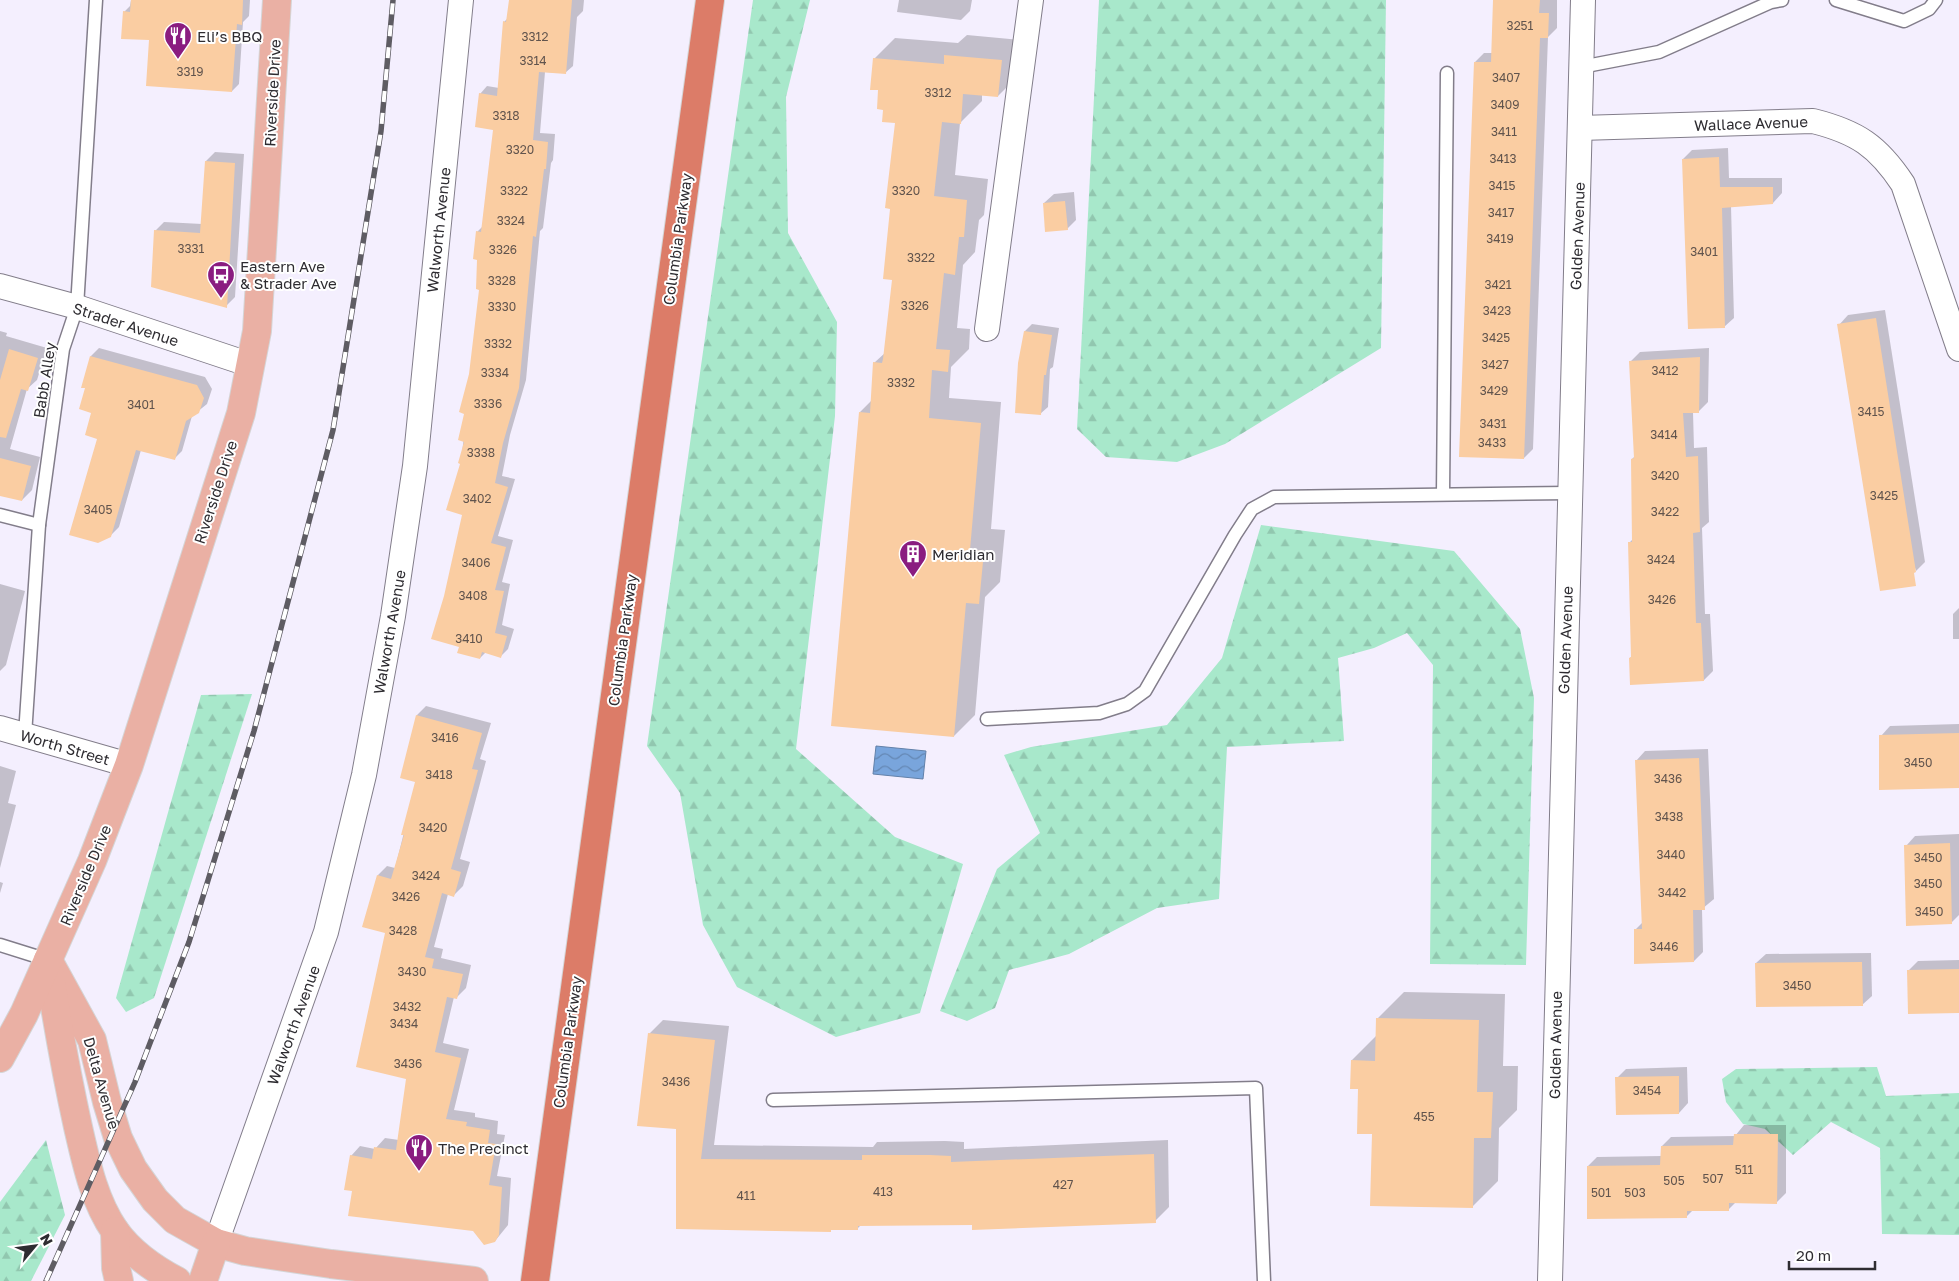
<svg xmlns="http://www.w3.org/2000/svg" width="1959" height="1281" viewBox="0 0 1959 1281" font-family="'Golos Text',sans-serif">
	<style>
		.forest { fill: url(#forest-firs) }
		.water { fill: url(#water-waves); stroke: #6281a9 }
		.shadow { fill: #0003 }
		.building { fill: #facda2 }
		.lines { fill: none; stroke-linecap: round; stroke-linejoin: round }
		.lane-casing { stroke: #827d8a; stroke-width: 15 }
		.street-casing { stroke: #827d8a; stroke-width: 26 }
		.primary-casing { stroke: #d5d5d6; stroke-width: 30 }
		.highway-casing { stroke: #d5d5d6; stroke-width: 30 }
		.lane { stroke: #fff; stroke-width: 12 }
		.street { stroke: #fff; stroke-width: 24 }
		.primary { stroke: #eab0a4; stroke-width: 28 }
		.highway { stroke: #dc7c68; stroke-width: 28 }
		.rail-casing { stroke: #5e5c63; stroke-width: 5.5 }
		.rail { stroke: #fff; stroke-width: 4; stroke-dasharray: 11; stroke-linecap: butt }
		.labels { text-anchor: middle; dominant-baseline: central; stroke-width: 4; stroke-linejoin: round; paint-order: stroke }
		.number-label { font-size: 12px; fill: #61544d }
		.poi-label { font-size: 15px; fill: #2e2c31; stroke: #fff; text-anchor: start }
		.street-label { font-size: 15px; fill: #2e2c31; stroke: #fff }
	</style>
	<defs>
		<pattern id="forest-firs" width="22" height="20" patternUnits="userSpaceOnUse" patternTransform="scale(1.25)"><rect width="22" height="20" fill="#a8e8cb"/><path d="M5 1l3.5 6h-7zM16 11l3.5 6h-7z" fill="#91c7af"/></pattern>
		<pattern id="water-waves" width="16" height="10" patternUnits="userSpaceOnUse" patternTransform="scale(1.25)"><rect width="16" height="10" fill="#79a5dc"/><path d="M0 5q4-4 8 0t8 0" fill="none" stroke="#6487b3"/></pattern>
	</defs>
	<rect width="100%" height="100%" fill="#f4effe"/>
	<!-- forest -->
	<g class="forest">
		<polygon points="753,0 810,0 786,97 788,233 837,322 835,416 796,749 895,837 963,864 920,1013 836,1037 737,987 703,925 680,793 647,746"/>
		<polygon points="1099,0 1386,0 1381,348 1225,444 1177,462 1106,457 1077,429"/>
		<polygon points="1261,525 1454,551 1520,629 1534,698 1526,965 1430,964 1433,665 1407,633 1374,648 1338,658 1344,741 1227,747 1219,899 1157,908 1069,954 1009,970 995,1008 967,1021 940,1011 997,869 1040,833 1004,755 1031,747 1167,725 1222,658"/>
		<polygon points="252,694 154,998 126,1012 116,998 201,695"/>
		<polygon points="1877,1067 1886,1096 1959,1093 1959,1235 1882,1234 1880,1148 1831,1122 1793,1155 1765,1129 1743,1124 1726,1102 1722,1079 1736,1069"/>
		<polygon points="46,1140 65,1215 31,1281 0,1281 0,1202"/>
	</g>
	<!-- water -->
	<polygon class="water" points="876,746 926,751 923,779 873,774"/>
	<!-- shadow -->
	<g class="shadow">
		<polygon points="131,0 250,0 249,16 243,22 239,84 232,91 150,39 124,12 130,6"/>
		<polygon points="510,0 584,0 583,11 577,17 573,66 565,73 545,72 540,133 555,134 553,160 551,163 543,228 540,231 526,380 510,435 502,476 515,479 498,536 513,540 502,582 510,584 502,625 514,629 508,649 501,656 486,652 480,658 460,647 445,596 464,514 461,463 480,288 477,232 483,226 494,129 480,94 487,86 499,88 504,22 508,18"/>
		<polygon points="899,0 972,0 970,11 961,20 897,12"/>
		<polygon points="1495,0 1557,0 1557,28 1548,37 1533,449 1524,458 1475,62 1484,53 1493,53"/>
		<polygon points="967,35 1022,40 1019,75 998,96 982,94 982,101 960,123 955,175 988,179 984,215 979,220 975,252 963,265 957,328 970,329 969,349 951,367 949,398 1001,402 991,529 1005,530 1000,582 985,597 975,715 954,736 860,412 872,400 874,363 886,352 893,278 892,208 897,122 885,109 874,59 895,38 958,43"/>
		<polygon points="1728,148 1729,178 1782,178 1782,193 1773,203 1731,206 1734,318 1724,327 1683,159 1692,150"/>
		<polygon points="215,152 244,154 235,297 226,306 155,231 164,222 202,224 206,161"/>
		<polygon points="1074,192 1076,220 1067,229 1044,203 1054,194"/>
		<polygon points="1885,310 1925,562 1916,571 1839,325 1848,315"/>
		<polygon points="1032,324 1059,328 1053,367 1050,369 1048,407 1040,414 1016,412 1025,331"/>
		<polygon points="0,331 7,333 6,336 47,348 37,380 27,389 10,449 40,457 32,490 22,500 0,494"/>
		<polygon points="99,348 205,377 212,389 207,404 192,416 182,451 174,459 141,450 119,527 110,536 98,438 86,387 91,356"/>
		<polygon points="1709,348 1708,402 1699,411 1693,412 1694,448 1707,447 1709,522 1702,528 1705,614 1710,614 1713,671 1704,680 1630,658 1633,655 1629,543 1633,539 1632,459 1635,456 1631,361 1640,352"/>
		<polygon points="0,584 25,591 6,665 0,671"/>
		<polygon points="1959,608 1959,639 1953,639 1953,614"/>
		<polygon points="426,706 491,723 480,759 486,761 460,859 470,862 463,886 454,895 448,894 434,947 443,949 441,958 471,965 466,988 457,997 454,997 443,1043 469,1049 454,1110 475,1113 475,1117 498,1121 497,1134 505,1135 497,1176 511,1178 508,1225 495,1241 474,1230 353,1190 351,1156 360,1146 375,1149 385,1138 399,1140 408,1078 378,875 387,866 395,868 417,781 417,715"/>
		<polygon points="1959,724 1959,787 1881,736 1890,726"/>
		<polygon points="1708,749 1714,899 1702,909 1703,952 1694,961 1635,930 1643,922 1636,761 1645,751"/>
		<polygon points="0,766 16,771 8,803 16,805 0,868"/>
		<polygon points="1959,834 1959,915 1952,922 1906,846 1915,836"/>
		<polygon points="0,882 3,883 0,893"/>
		<polygon points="1871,953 1872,996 1862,1005 1756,963 1766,954"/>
		<polygon points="1959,960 1959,1012 1909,970 1918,961"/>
		<polygon points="1404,992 1505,994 1503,1066 1518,1066 1517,1110 1499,1128 1498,1181 1472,1207 1374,1133 1359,1088 1352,1060 1377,1035 1378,1018"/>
		<polygon points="663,1020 729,1026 714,1145 873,1147 877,1142 945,1141 964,1142 964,1149 1168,1140 1169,1207 1155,1221 861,1225 857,1229 678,1227 677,1128 649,1034"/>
		<polygon points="1687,1067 1688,1103 1679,1113 1617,1078 1626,1069"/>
		<polygon points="1744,1125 1786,1125 1786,1193 1777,1202 1736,1202 1728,1210 1693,1210 1686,1217 1588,1166 1597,1157 1662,1156 1662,1146 1671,1137 1735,1136"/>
	</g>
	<!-- building -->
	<g class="building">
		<polygon points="131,0 243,0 242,25 237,24 232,92 146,86 149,40 121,39 123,11 130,12"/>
		<polygon points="509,0 572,0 566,74 539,72 533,140 548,142 546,169 544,169 536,237 533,236 519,388 503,443 495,483 508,487 491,543 506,547 495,590 504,591 495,633 507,636 501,658 482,652 480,659 457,653 459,647 431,639 444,596 462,515 446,510 460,464 458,463 464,442 458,440 464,414 459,412 469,374 479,290 476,289 477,260 473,259 476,231 481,232 493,130 475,127 479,93 497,96 503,21 506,22"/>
		<polygon points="1493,0 1540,0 1539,13 1549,13 1548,38 1540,38 1524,459 1459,457 1474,62 1491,62"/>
		<polygon points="944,55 1002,60 998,97 963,94 961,124 942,122 934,196 967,200 964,237 959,237 955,275 944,273 936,349 950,350 948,372 932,370 929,418 981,423 970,550 984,551 979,604 966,603 954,737 831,726 859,412 870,413 873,362 882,363 883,359 892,280 883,279 890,209 885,208 895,123 882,122 883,110 877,109 878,90 870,90 873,58 944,64"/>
		<polygon points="1719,157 1720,187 1773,187 1773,204 1722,208 1725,328 1688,329 1682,159"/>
		<polygon points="205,161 235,163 227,308 151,287 154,230 200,233"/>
		<polygon points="1065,201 1068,230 1045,232 1043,203"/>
		<polygon points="1876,318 1916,572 1914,573 1916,586 1880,591 1837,324"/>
		<polygon points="1024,331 1052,335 1046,375 1044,375 1041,415 1015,413 1018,363"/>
		<polygon points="9,349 38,358 28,391 21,389 6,438 0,437 0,380"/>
		<polygon points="90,356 197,385 204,398 199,413 186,421 175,460 136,450 111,537 98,543 69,535 97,439 85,435 91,413 79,409 85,388 81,388"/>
		<polygon points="1700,357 1699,413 1683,413 1686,457 1698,456 1700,532 1693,533 1696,623 1701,623 1704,681 1630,685 1629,658 1631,657 1628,542 1632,542 1631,459 1634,458 1629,361"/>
		<polygon points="0,458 31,466 22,501 0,496"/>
		<polygon points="416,715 482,733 472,769 478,770 451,869 461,872 454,897 442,893 425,957 434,959 432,968 463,974 457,999 447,997 435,1052 461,1058 446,1119 467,1122 466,1126 490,1130 488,1143 496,1144 489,1185 502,1187 499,1235 495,1242 484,1245 473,1231 348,1216 352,1191 344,1190 350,1155 372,1159 374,1147 396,1150 406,1079 356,1067 385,933 362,927 377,875 391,879 404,835 401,835 415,782 400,778"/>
		<polygon points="1959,733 1959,788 1879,790 1879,735"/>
		<polygon points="1699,758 1705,910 1693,910 1694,962 1634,964 1634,929 1642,929 1635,760"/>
		<polygon points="1950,843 1952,924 1906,926 1904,845"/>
		<polygon points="1862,962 1863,1006 1756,1007 1755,963"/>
		<polygon points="1959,969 1959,1013 1908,1014 1907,970"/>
		<polygon points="1376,1018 1479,1020 1477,1092 1493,1092 1491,1138 1474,1138 1473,1208 1370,1206 1372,1134 1357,1134 1358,1089 1350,1089 1351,1060 1375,1061"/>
		<polygon points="648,1033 715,1040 701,1159 862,1160 862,1155 930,1155 951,1156 951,1162 1154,1154 1156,1223 972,1230 972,1225 858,1226 858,1230 831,1230 831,1232 676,1229 676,1129 637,1126"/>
		<polygon points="1679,1076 1679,1114 1616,1115 1615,1077"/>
		<polygon points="1734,1134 1778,1134 1777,1204 1729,1203 1729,1211 1687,1211 1687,1218 1587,1219 1587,1166 1660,1165 1661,1146 1733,1145"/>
	</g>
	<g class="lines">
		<defs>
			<g id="lane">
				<polyline points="1836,0 1904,21 1929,9 1936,0"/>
				<polyline points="1581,67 1659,52 1771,2 1782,0"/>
				<polyline points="1443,494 1447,73"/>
				<polyline points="0,515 39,525"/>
				<polyline points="987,719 1099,713 1127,704 1145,691 1235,535 1252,509 1274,497 1569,493"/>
				<polyline points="25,735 39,525 63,349 77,307 96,0"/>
				<polyline points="0,945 48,960"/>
				<polyline points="773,1100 1256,1088 1264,1281"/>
			</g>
			<g id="street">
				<path d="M1580,128L1813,121C1857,132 1878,146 1903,184L1959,349"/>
				<polyline points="0,286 77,307 251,365"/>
				<polyline points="987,329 1031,0"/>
				<polyline points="0,728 129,765"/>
				<polyline points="216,1243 326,932 364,775 393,616 415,466 461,0"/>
				<polyline points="1550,1281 1583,0"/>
			</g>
			<g id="primary">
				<polyline points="48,960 92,1040 107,1102 118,1138 133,1169 155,1200 175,1220 216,1243 245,1251 331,1264 474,1281"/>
				<path d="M50,976C58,1027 67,1077 78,1127C86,1162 94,1201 115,1231C131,1253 154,1269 177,1281"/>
				<polyline points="0,1058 24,1014 92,861 129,765 241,413 257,331 277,0"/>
				<polyline points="115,1231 116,1268 119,1281"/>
				<polyline points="203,1281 216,1243"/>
			</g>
			<polyline id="highway" points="535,1281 710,0"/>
		</defs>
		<!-- lane casing -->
		<use href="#lane" class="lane-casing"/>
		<!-- street casing -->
		<use href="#street" class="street-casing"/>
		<!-- primary casing -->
		<use href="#primary" class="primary-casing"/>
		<!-- highway casing -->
		<use href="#highway" class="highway-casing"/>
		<!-- lane -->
		<use href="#lane" class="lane"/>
		<!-- street -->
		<use href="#street" class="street"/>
		<!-- primary -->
		<use href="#primary" class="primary"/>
		<!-- highway -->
		<use href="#highway" class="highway"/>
		<defs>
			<polyline id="rail" points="46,1281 135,1082 189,942 254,731 333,430 381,131 393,0"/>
		</defs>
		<!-- rail casing -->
		<use href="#rail" class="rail-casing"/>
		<!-- rail -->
		<use href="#rail" class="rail"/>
	</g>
	<!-- icons -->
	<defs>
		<symbol id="restaurant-pin" viewBox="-11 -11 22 30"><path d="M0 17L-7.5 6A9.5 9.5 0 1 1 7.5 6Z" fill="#8a1c80" stroke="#fff"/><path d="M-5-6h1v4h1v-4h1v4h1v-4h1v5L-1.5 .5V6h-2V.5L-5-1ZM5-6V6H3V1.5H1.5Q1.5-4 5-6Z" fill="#fff"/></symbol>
		<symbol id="bus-pin" viewBox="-11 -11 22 30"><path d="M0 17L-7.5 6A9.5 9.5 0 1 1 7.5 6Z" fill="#8a1c80" stroke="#fff"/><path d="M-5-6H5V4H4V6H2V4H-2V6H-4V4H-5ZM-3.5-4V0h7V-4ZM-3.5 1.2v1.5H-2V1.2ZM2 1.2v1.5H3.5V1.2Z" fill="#fff"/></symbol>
		<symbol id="building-pin" viewBox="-11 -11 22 30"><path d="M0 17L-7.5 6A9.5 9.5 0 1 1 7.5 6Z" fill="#8a1c80" stroke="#fff"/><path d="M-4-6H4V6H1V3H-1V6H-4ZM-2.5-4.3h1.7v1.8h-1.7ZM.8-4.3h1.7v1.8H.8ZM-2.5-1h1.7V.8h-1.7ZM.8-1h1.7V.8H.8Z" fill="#fff"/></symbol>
	</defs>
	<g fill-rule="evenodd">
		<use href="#restaurant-pin" x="162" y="20" width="32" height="43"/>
		<use href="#bus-pin" x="205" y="259" width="32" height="43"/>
		<use href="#building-pin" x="897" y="538" width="32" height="43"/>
		<use href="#restaurant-pin" x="403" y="1132" width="32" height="43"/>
	</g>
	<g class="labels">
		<!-- number labels -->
		<g class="number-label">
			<text x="1520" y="25">3251</text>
			<text x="535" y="36">3312</text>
			<text x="533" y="60">3314</text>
			<text x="190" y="71">3319</text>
			<text x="1506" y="77">3407</text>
			<text x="938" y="92">3312</text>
			<text x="1505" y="104">3409</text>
			<text x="506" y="115">3318</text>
			<text x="1504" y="131">3411</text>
			<text x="520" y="149">3320</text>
			<text x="1503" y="158">3413</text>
			<text x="1502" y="185">3415</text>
			<text x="514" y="190">3322</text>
			<text x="906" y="190">3320</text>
			<text x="1501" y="212">3417</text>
			<text x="511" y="220">3324</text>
			<text x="1500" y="238">3419</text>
			<text x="191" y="248">3331</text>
			<text x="503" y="249">3326</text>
			<text x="1704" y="251">3401</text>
			<text x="921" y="257">3322</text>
			<text x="502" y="280">3328</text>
			<text x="1498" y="284">3421</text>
			<text x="915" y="305">3326</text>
			<text x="502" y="306">3330</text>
			<text x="1497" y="310">3423</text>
			<text x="1496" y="337">3425</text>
			<text x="498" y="343">3332</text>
			<text x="1495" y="364">3427</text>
			<text x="1665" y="370">3412</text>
			<text x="495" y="372">3334</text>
			<text x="901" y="382">3332</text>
			<text x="1494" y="390">3429</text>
			<text x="488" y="403">3336</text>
			<text x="141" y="404">3401</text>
			<text x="1871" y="411">3415</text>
			<text x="1493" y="423">3431</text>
			<text x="1664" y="434">3414</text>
			<text x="1492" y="442">3433</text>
			<text x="481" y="452">3338</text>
			<text x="1665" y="475">3420</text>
			<text x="1884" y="495">3425</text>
			<text x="477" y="498">3402</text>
			<text x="98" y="509">3405</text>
			<text x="1665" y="511">3422</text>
			<text x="1661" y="559">3424</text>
			<text x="476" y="562">3406</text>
			<text x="473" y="595">3408</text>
			<text x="1662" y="599">3426</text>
			<text x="469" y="638">3410</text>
			<text x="445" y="737">3416</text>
			<text x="1918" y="762">3450</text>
			<text x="439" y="774">3418</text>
			<text x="1668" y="778">3436</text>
			<text x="1669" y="816">3438</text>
			<text x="433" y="827">3420</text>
			<text x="1671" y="854">3440</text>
			<text x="1928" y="857">3450</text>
			<text x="426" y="875">3424</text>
			<text x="1928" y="883">3450</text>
			<text x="1672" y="892">3442</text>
			<text x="406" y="896">3426</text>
			<text x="1929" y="911">3450</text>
			<text x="403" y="930">3428</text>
			<text x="1664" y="946">3446</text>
			<text x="412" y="971">3430</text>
			<text x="1797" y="985">3450</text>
			<text x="407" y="1006">3432</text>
			<text x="404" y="1023">3434</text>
			<text x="408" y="1063">3436</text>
			<text x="676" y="1081">3436</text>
			<text x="1647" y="1090">3454</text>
			<text x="1424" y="1116">455</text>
			<text x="1744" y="1169">511</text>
			<text x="1713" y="1178">507</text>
			<text x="1674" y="1180">505</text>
			<text x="1063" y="1184">427</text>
			<text x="883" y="1191">413</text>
			<text x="1601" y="1192">501</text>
			<text x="1635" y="1192">503</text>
			<text x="746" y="1195">411</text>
		</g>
		<!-- poi labels -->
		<g class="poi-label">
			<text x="197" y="36">Eli’s BBQ</text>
			<text x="240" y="266">Eastern Ave<tspan x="240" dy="17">&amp; Strader Ave</tspan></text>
			<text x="932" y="554">Meridian</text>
			<text x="438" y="1148">The Precinct</text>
		</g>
		<!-- street labels -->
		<g class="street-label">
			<text transform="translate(272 93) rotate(-87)">Riverside Drive</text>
			<text transform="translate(1751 123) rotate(-2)">Wallace Avenue</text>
			<text transform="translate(438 230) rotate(-84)">Walworth Avenue</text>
			<text transform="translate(1577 236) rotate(-88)">Golden Avenue</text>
			<text transform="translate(677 239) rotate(-82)">Columbia Parkway</text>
			<text transform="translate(126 324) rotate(18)">Strader Avenue</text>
			<text transform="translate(44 380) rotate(-81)">Babb Alley</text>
			<text transform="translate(215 492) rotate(-72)">Riverside Drive</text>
			<text transform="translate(389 632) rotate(-80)">Walworth Avenue</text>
			<text transform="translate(622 640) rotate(-82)">Columbia Parkway</text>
			<text transform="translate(1565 640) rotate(-88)">Golden Avenue</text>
			<text transform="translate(65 747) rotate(16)">Worth Street</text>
			<text transform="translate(85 875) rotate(-67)">Riverside Drive</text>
			<text transform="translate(293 1025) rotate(-70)">Walworth Avenue</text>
			<text transform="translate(567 1042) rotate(-82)">Columbia Parkway</text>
			<text transform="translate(1555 1045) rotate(-89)">Golden Avenue</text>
			<text transform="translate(102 1083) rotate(74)">Delta Avenue</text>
		</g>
	</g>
	<!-- north arrow -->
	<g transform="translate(35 1246) rotate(61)" stroke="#ffffff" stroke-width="4" paint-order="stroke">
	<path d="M0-4L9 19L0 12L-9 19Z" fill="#2e2c31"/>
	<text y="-8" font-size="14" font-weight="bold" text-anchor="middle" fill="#2e2c31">N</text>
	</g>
	<!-- scale -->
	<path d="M1789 1261v8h86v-8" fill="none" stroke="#2e2c31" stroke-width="2.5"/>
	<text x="1796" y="1261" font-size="15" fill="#2e2c31" stroke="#ffffff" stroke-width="4" paint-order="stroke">20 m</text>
</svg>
